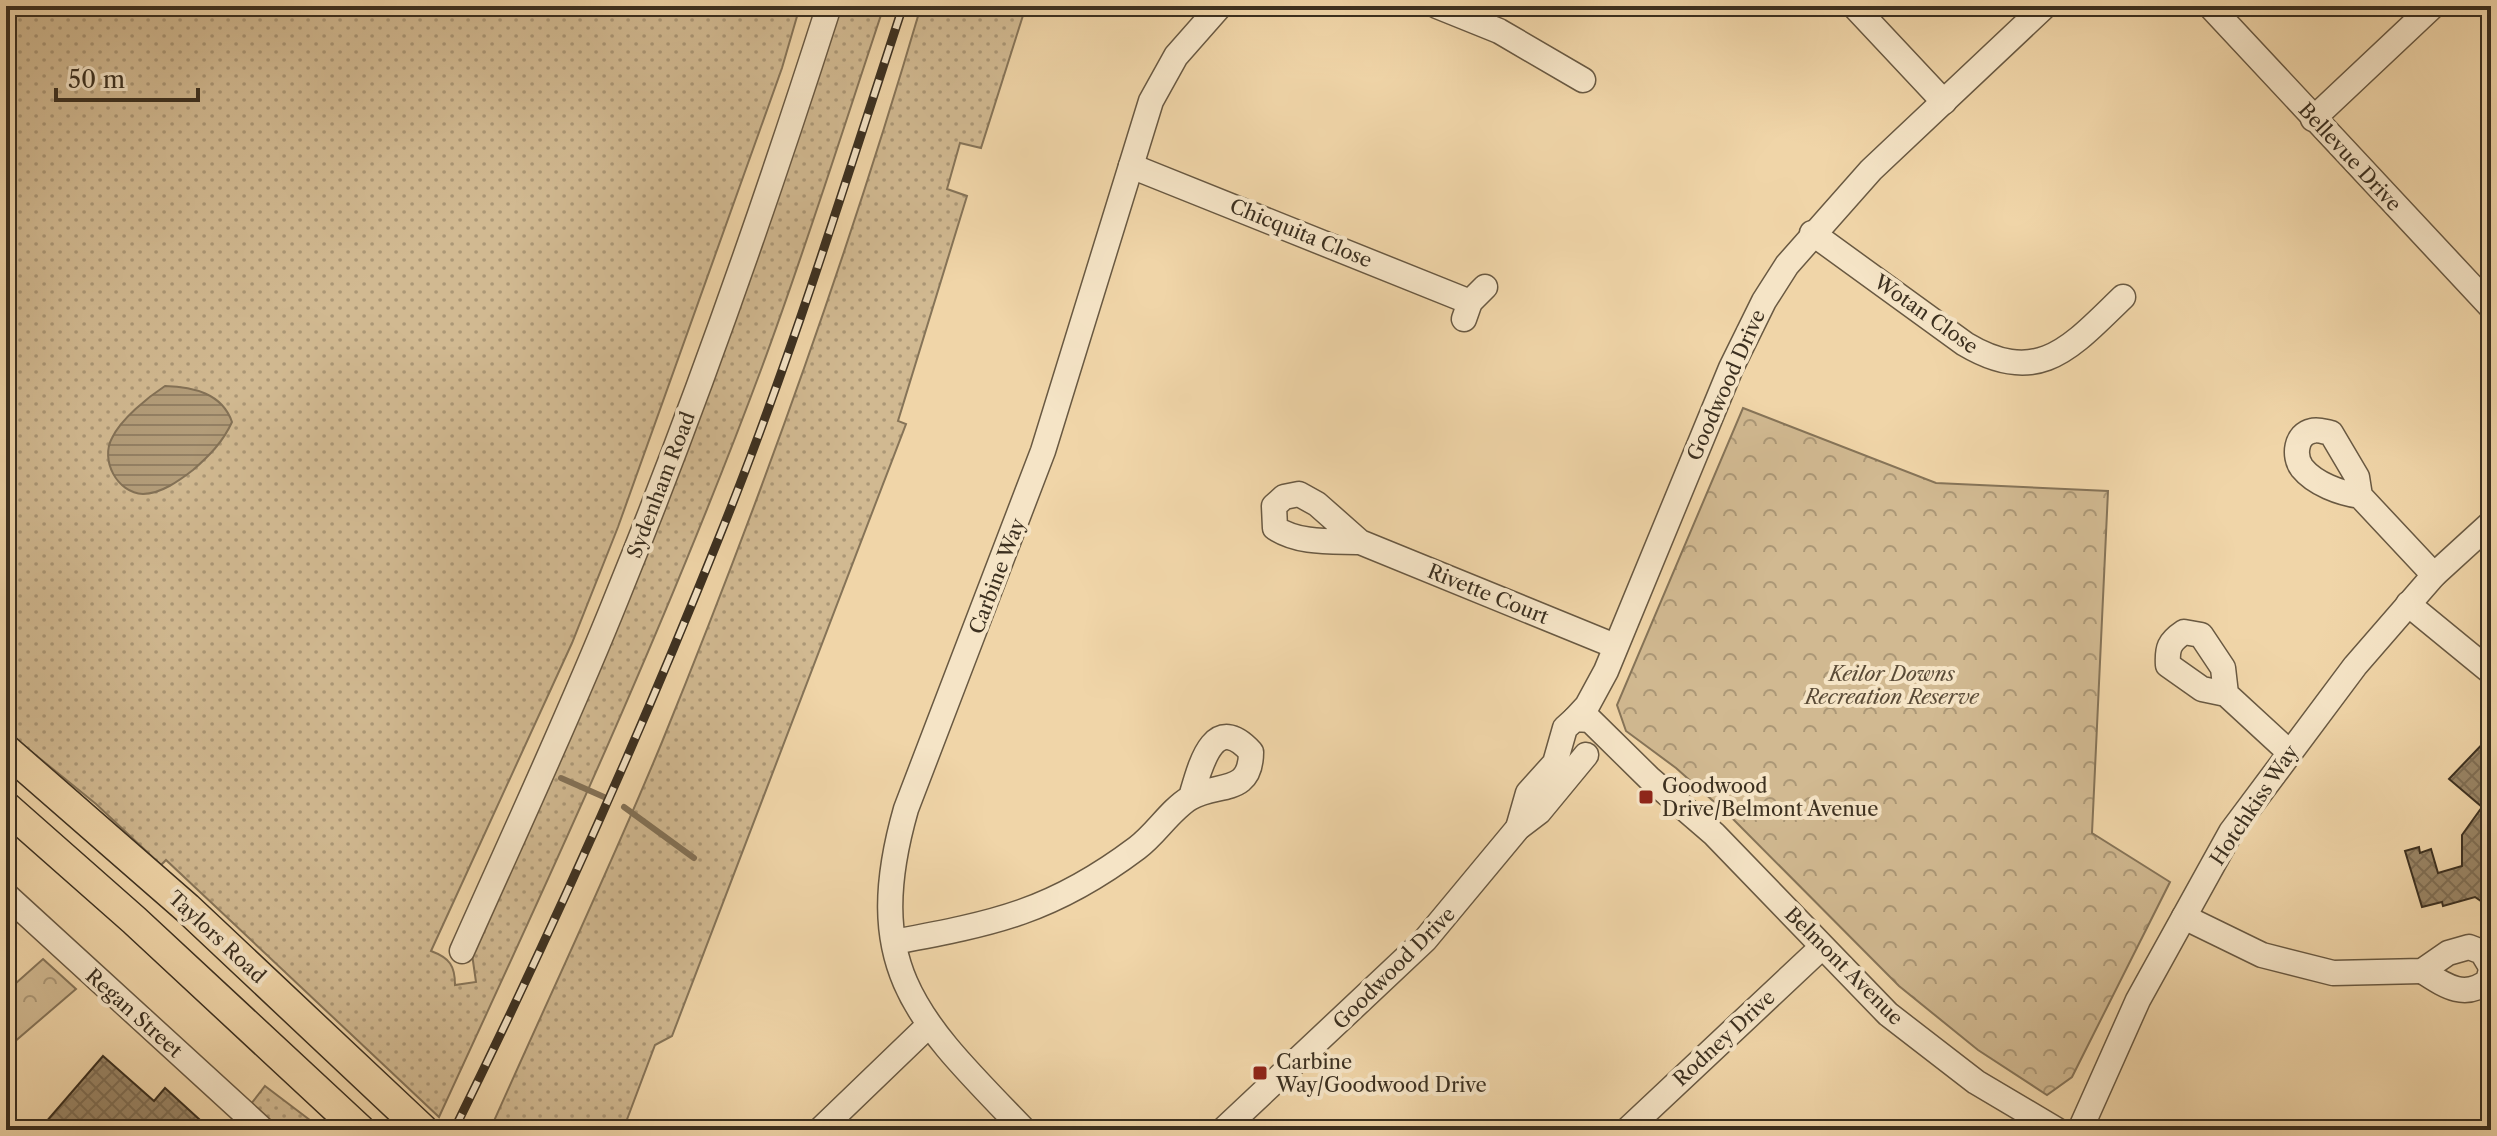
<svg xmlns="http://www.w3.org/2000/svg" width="2497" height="1136" viewBox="0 0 2497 1136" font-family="'Libre Caslon Text',serif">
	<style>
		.grass { fill: url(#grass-dots); stroke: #867458; stroke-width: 2 }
		.park { fill: url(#park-crowns); stroke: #867458; stroke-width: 2 }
		.water { fill: url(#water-rules); stroke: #837156; stroke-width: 2 }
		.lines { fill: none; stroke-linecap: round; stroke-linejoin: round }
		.stream { stroke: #837156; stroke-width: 6 }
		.building { fill: url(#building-cross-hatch); stroke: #3c3020; stroke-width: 2 }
		.minor-casing { stroke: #695942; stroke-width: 27 }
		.major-casing { stroke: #3c3020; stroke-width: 33 }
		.minor { stroke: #f5e4c6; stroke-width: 24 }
		.major { stroke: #f0d5a8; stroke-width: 30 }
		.rail-casing { stroke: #3c3020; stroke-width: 9 }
		.rail { stroke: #f5e4c6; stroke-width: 6; stroke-dasharray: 18; stroke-linecap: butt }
		.poi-dot { fill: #8f2418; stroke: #f5e4c6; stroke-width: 3 }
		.labels { text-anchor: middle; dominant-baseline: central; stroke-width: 8; stroke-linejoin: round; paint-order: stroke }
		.street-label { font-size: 20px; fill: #3c3020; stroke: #f5e4c6 }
		.park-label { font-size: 20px; font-style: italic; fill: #5a4b37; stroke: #f5e4c6 }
		.poi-label { font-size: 20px; fill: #3c3020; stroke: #f5e4c6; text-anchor: start }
	</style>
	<defs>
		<pattern id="grass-dots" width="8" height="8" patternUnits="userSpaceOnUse" patternTransform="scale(2)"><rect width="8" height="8" fill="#d1b991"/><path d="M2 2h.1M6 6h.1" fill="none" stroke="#ab9776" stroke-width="1.8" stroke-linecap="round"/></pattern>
		<pattern id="park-crowns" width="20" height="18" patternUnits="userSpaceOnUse" patternTransform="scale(2)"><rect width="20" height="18" fill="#d1b991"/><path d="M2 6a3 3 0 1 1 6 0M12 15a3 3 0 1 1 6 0" fill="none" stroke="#ab9776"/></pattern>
		<pattern id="water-rules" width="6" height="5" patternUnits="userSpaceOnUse" patternTransform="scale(2)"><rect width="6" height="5" fill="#b39d7a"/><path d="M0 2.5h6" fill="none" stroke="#938064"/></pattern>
		<pattern id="building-cross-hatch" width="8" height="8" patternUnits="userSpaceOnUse" patternTransform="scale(2)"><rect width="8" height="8" fill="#9a8667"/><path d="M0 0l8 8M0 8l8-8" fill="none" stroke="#7f6e54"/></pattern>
	</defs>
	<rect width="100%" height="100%" fill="#f0d5a8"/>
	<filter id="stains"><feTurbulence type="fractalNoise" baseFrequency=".0025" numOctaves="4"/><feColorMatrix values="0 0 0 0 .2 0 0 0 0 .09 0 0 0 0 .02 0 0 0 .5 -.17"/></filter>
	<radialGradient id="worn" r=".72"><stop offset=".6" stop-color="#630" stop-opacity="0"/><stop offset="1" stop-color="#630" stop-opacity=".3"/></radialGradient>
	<!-- grass -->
	<g class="grass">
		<path d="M6,6H800L782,68L618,527L572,643L431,951C450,958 455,966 455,985L476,982L472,954L834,6H884C844,126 806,248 762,367C667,623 553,870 439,1117L166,860L161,865L96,804L6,731Z"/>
		<path d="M921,6H1026L981,148L960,143L947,189L967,196L898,421L906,424L672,1036L655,1045L623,1130H490C547,1001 608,873 662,742C760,501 848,256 921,6Z"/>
		<polygon points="265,1086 323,1130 279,1130 251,1104"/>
	</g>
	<!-- park -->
	<g class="park">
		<polygon points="1743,408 1936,483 2108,491 2092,833 2170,882 2072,1077 2047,1095 1978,1050 1899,986 1730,816 1676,768 1626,731 1617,705"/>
		<polygon points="43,959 76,989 6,1049 6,992"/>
	</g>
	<!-- water -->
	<path class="water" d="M165,386C193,387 222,393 232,422C223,442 209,456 193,470C180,480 161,494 143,494C117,493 100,460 112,438C121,419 148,397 165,386Z"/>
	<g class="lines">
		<!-- stream -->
		<g class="stream">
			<polyline points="561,778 604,797"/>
			<polyline points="624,807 694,858"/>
		</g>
	</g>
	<!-- building -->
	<g class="building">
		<polygon points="2491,735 2491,908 2475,897 2443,906 2442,902 2422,907 2405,851 2419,847 2420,853 2431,849 2438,873 2462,866 2462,835 2482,807 2449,779"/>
		<polygon points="103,1056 154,1101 165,1088 211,1130 39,1130"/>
	</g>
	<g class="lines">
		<defs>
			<g id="minor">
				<polyline points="1437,6 1499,31 1583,80"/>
				<polyline points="1854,6 1944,102"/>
				<polyline points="2210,6 2491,307"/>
				<polyline points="2313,119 2433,6"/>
				<polyline points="1131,166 1470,302"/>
				<path d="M1812,233L1965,344C2039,388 2071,347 2123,297"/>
				<polyline points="1464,319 1470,302 1485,287"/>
				<path d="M2360,496C2340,493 2315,484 2302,468C2293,456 2296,434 2312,431C2318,429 2325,432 2331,433L2357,477L2360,496L2434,575"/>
				<path d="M1360,542C1331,541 1300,544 1275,528L1274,506L1284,497L1299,494L1317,504L1360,542L1615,646"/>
				<polyline points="2408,604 2491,672"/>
				<path d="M2226,694L2223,668L2201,635L2184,632C2169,642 2167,648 2168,665L2202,689L2226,694L2289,752"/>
				<polyline points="1575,719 1587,706 1606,671 1731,368 1764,301 1787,265 1871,170 2045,6"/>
				<polyline points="1518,828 1528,793 1555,763 1565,728 1575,719 1590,720 1649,778 1714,834 1888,1014 1976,1082 2057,1130"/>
				<polyline points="6,895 263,1130"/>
				<polyline points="2184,917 2262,955 2333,973 2422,971 2448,953 2469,947 2482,952 2491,967"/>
				<path d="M894,942C995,923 1052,912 1137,848C1156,834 1170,810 1190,798C1217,782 1251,796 1251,752C1213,710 1200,767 1191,797"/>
				<path d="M462,951C514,834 569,717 617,597C696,403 765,206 829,6"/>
				<path d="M2422,971C2444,985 2464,1000 2488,981L2491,970"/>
				<polyline points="820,1130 928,1026"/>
				<path d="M1024,1130C919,1021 860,970 906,809L1043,451L1151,101L1176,56L1220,6"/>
				<polyline points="1223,1130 1425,940 1518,828 1539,812 1586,755"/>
				<polyline points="1627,1130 1822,947"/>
				<polyline points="2080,1130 2138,1000 2231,832 2355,666 2434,575 2491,523"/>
			</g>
			<g id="major">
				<polyline points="6,750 187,908 423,1130"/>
				<polyline points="6,807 134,920 360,1130"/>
			</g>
		</defs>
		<!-- minor casing -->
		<use href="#minor" class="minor-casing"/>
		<!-- major casing -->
		<use href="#major" class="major-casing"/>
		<!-- minor -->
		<use href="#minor" class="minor"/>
		<!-- major -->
		<use href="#major" class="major"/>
		<defs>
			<path id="rail" d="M454,1130C550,935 639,737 720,535C790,362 845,183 903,6"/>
		</defs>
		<!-- rail casing -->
		<use href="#rail" class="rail-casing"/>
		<!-- rail -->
		<use href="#rail" class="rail"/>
	</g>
	<!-- markers -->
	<g class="poi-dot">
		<rect x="1638" y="789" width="16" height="16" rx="4"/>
		<rect x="1252" y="1065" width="16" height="16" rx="4"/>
	</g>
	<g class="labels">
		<!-- street labels -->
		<g class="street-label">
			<text transform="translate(2350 157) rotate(47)">Bellevue Drive</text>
			<text transform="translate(1301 233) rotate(22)">Chicquita Close</text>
			<text transform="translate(1926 314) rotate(35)">Wotan Close</text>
			<text transform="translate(1726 385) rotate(-66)">Goodwood Drive</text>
			<text transform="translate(661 485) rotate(-69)">Sydenham Road</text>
			<text transform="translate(997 576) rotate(-69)">Carbine Way</text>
			<text transform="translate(1488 594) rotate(22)">Rivette Court</text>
			<text transform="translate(2254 805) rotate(-56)">Hotchkiss Way</text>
			<text transform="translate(217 937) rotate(43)">Taylors Road</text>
			<text transform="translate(1844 966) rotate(45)">Belmont Avenue</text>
			<text transform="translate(1394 968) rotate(-45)">Goodwood Drive</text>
			<text transform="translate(134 1013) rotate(42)">Regan Street</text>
			<text transform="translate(1724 1038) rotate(-43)">Rodney Drive</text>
		</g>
		<!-- park labels -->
		<g class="park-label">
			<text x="1892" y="674">Keilor Downs<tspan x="1892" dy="23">Recreation Reserve</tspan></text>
		</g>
		<!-- poi labels -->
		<g class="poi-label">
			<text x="1662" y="786">Goodwood<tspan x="1662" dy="23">Drive/Belmont Avenue</tspan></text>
			<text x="1276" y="1062">Carbine<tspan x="1276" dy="23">Way/Goodwood Drive</tspan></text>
		</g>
	</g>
	<!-- margin -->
	<rect width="2497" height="1136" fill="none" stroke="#f0d5a8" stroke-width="32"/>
	<rect x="8" y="8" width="2481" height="1120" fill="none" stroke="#3c3020" stroke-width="4"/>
	<rect x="16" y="16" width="2465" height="1104" fill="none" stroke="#3c3020" stroke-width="2"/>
	<!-- scale -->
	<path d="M56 88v12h142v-12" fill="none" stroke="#3c3020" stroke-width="4"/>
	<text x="68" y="88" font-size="24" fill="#3c3020" stroke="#f5e4c6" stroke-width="6" paint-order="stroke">50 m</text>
	<rect width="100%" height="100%" filter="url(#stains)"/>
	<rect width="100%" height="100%" fill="url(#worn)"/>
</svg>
